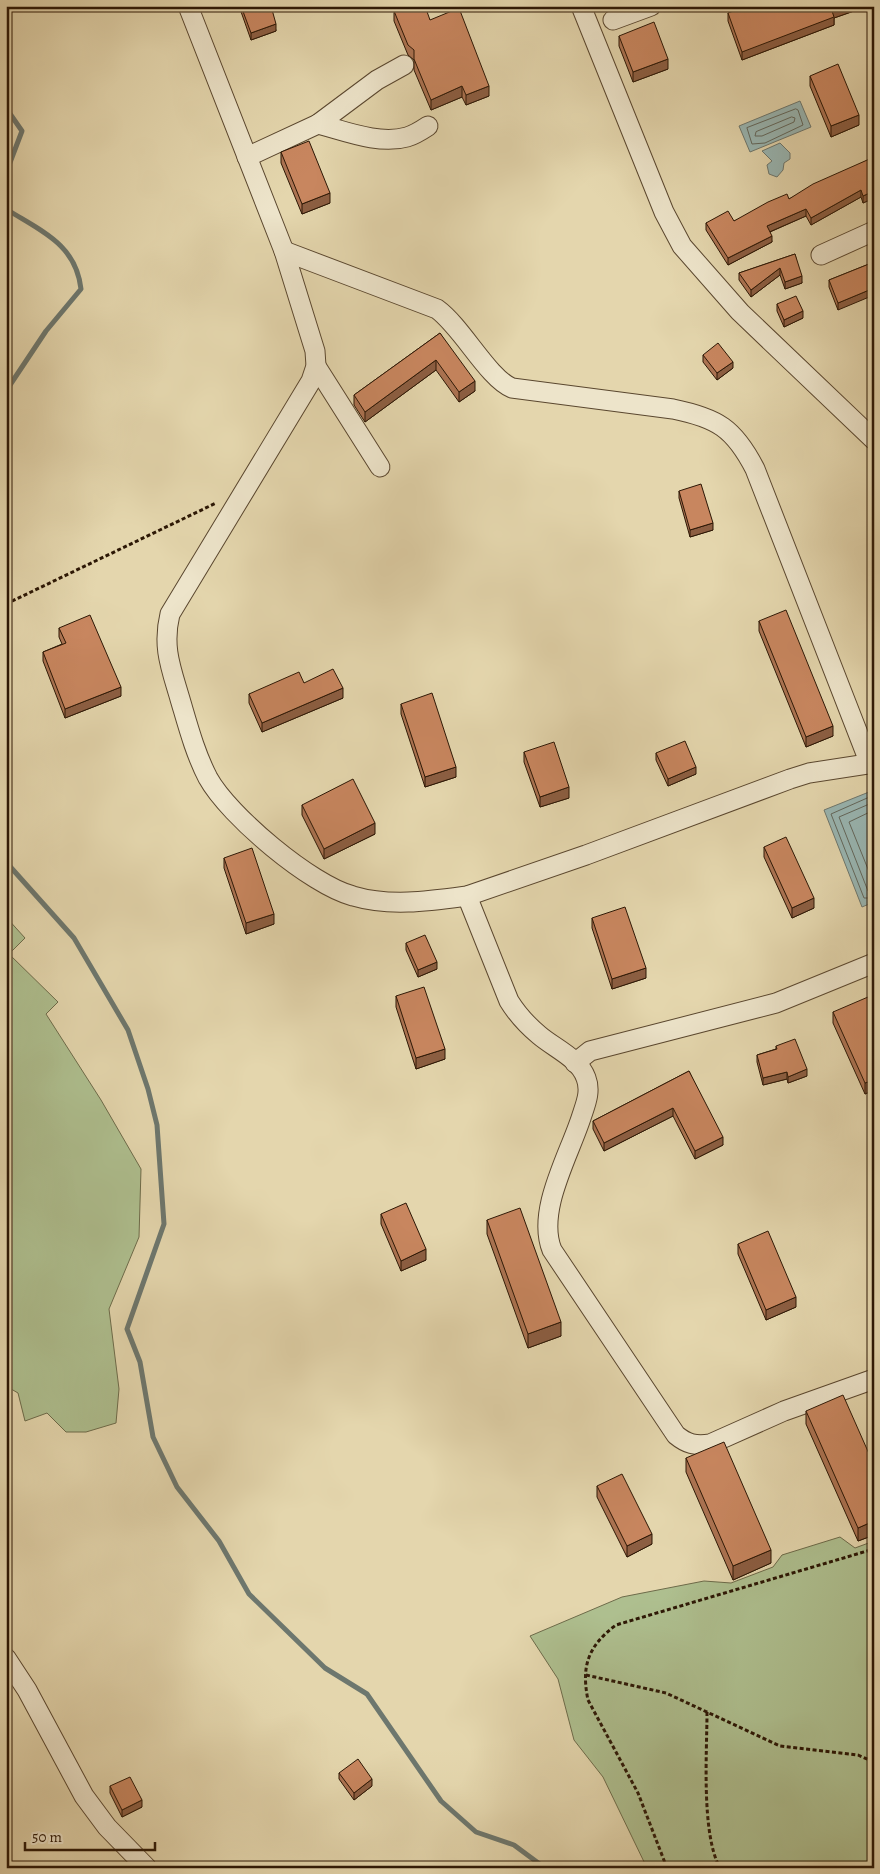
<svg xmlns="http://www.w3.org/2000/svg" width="880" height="1874" viewBox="0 0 880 1874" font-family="Alegreya,serif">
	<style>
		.green { fill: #aebf8f; stroke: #6d6b4a }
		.water { fill: #99b7b4; stroke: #6d776e }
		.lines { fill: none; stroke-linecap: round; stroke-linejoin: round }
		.shore { stroke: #62675c; stroke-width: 1 }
		.stream { stroke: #6d776e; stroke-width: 5 }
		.minor-casing { stroke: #5a472f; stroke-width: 21 }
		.path { stroke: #2c1705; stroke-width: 3; stroke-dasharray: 4 2.5; stroke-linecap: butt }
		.minor { stroke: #ede4ca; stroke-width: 19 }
		.wall { fill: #ac7352; stroke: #2c1705 }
		.shaded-wall { fill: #8c5e42; stroke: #2c1705 }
		.building { fill: #c8865f; stroke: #2c1705 }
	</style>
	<rect width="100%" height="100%" fill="#e4d6ad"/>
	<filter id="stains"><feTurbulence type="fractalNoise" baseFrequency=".004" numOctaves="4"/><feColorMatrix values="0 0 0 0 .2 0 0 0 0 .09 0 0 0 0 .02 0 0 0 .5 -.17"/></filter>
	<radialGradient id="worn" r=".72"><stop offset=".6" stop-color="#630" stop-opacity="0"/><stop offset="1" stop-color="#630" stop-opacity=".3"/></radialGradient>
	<!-- green -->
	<g class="green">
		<polygon points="6,917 25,938 9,954 58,1002 46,1014 101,1100 141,1169 139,1237 109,1309 119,1389 116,1423 86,1432 66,1432 47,1413 25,1421 18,1393 6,1386"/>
		<polygon points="840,1537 855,1548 874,1541 874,1868 647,1868 603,1777 574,1740 558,1679 530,1636 622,1597 704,1581 731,1583 773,1567 782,1555"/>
	</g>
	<!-- water -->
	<g class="water">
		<polygon points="800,101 811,127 750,152 739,126"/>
		<polygon points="780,143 790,153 790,159 784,163 783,170 777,177 769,174 767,165 772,161 762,151"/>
		<polygon points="874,790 874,902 862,907 824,810"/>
	</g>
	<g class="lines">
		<!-- shore -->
		<g class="shore">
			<polygon points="796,109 798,110 803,125 765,143 752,144 747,128"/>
			<polygon points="792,117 795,118 794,122 762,136 755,136 756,132"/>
			<polyline points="874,795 831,814 864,898 874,898"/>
			<polyline points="874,802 839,817 868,891 874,892"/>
			<polyline points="874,810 849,822 874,884"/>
		</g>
		<!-- stream -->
		<g class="stream">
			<polyline points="6,108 22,131 6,173"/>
			<path d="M6,209C41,231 76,244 81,289L46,331L6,391"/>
			<polyline points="6,862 74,938 128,1030 148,1089 157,1125 164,1224 127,1329 140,1362 153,1437 177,1487 219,1541 249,1594 325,1668 367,1694 441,1801 476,1832 514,1845 545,1868"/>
		</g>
		<defs>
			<g id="minor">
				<path d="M188,6L284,251L315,351L316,366L311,381L170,614C162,647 171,668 180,699C188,726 195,753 208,778C229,816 311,885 353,896C390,907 430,901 467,896L586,855L790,779L809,773L874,763"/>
				<polyline points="581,6 664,212 682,246 740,312 874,440"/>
				<polyline points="613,20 651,6"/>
				<path d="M318,124C345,131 379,145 407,137C414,135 422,130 428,126"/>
				<polyline points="247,157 318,124 377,80 404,65"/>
				<path d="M284,251L437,309C462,327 488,378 512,388L673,409C717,418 734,428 755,469L870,764"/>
				<polyline points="821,255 874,231"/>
				<polyline points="316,366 380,467"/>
				<path d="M467,896L509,1001C517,1014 527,1025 539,1035C554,1048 579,1058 586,1078C591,1091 586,1103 582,1115C570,1154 536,1210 552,1250L676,1435C687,1444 695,1446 710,1444L784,1411L874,1379"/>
				<polyline points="575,1063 590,1051 776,1003 874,963"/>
				<polyline points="6,1658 27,1690 84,1796 107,1827 147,1868"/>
			</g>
		</defs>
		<!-- minor casing -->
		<use href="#minor" class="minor-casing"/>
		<!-- path -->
		<g class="path">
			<polyline points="6,604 216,503"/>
			<polyline points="586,1675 666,1693 780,1746 858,1755 874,1762"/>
			<path d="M707,1712C707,1752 701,1834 720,1868"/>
			<path d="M667,1868L638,1793L588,1700C581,1666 588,1646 616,1625L874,1549"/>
		</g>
		<!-- minor -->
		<use href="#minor" class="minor"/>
	</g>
	<!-- wall -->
	<g class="wall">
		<polygon points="239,6 271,6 276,31 251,40"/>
		<polygon points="854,6 854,11 834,18 834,25 742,60 728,21 728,13"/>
		<polygon points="394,11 430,20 489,96 466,105 462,97 431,110 414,70 414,60 408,55 394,21"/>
		<polygon points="619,36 668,69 633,82 619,46"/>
		<polygon points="810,76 859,125 831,137 810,86"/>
		<polygon points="281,152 330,203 302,214 281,163"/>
		<polygon points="874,157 874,198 863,203 861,197 811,225 806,216 770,232 772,242 728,265 706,230 706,223 734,221 789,199"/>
		<polygon points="795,254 802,283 785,289 780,275 751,297 739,280 739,273"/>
		<polygon points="874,262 838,310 829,287 829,280"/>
		<polygon points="777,304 803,318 784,327 777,311"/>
		<polygon points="440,333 475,391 459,402 436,370 365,422 354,405 354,395"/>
		<polygon points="703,355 733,368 717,380 703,362"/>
		<polygon points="679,491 713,530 690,537 679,498"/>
		<polygon points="759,621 833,736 806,747 759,631"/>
		<polygon points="59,628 121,696 65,718 43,661 43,652 62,644 59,637"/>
		<polygon points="304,683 343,698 262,732 249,703 249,694"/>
		<polygon points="401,704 456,777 425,787 401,714"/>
		<polygon points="524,752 569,798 540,807 524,762"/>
		<polygon points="656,753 696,774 668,786 656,760"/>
		<polygon points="302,805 375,834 324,859 302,815"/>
		<polygon points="764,847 814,908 792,918 764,857"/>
		<polygon points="224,858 274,924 246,934 224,868"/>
		<polygon points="592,918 646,978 612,989 592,928"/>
		<polygon points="406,943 437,969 418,977 406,950"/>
		<polygon points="396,996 445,1059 416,1069 396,1007"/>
		<polygon points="874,1009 874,1090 865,1094 833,1023 833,1012"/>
		<polygon points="776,1046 807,1076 788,1083 787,1079 763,1085 757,1062 757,1055 776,1049"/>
		<polygon points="689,1071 723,1145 695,1159 673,1116 604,1151 593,1129 593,1121"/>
		<polygon points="381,1214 426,1260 401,1271 381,1224"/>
		<polygon points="487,1220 561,1336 528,1348 487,1234"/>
		<polygon points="738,1244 796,1307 766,1320 738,1254"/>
		<polygon points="806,1411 874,1465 874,1535 858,1541 806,1424"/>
		<polygon points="686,1458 771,1563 733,1580 686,1472"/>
		<polygon points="597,1486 652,1544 627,1557 597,1497"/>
		<polygon points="339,1773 372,1786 354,1800 339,1779"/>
		<polygon points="110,1786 142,1807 122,1817 110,1793"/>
	</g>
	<!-- shaded-wall -->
	<g class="shaded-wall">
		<polygon points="845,6 854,6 854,11 834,18 834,25 742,60 742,52 832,11"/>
		<polygon points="276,24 276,31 251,40 251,33"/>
		<polygon points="668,59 668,69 633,82 633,72"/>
		<polygon points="462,86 462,97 431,110 431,100"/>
		<polygon points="489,86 489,96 466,105 466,95"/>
		<polygon points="859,115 859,125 831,137 831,126"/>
		<polygon points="861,190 861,197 811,225 811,218"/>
		<polygon points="874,191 874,198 863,203 863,196"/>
		<polygon points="330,193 330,203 302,214 302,204"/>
		<polygon points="806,209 806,216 767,233 767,226"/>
		<polygon points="772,236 772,242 728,265 728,258"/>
		<polygon points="780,268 780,275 751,297 751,290"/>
		<polygon points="802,276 802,283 785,289 785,282"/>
		<polygon points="874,288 874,295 838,310 838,303"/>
		<polygon points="803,311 803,318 784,327 784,320"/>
		<polygon points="436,360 436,370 365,422 365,412"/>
		<polygon points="733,362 733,368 717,380 717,373"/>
		<polygon points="475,381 475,391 459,402 459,392"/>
		<polygon points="713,523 713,530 690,537 690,530"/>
		<polygon points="121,687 121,696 65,718 65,709"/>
		<polygon points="343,688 343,698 262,732 262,723"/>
		<polygon points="833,726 833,736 806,747 806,737"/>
		<polygon points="456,767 456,777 425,787 425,777"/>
		<polygon points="696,767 696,774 668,786 668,779"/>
		<polygon points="569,787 569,798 540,807 540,797"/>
		<polygon points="375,823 375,834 324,859 324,849"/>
		<polygon points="814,898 814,908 792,918 792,908"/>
		<polygon points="274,914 274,924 246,934 246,923"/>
		<polygon points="437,962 437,969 418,977 418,970"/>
		<polygon points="646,968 646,978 612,989 612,979"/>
		<polygon points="445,1049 445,1059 416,1069 416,1058"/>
		<polygon points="807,1069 807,1076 788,1083 788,1077"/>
		<polygon points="787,1072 787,1079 763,1085 763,1078"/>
		<polygon points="874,1080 874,1090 865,1094 865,1083"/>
		<polygon points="673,1108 673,1116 604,1151 604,1143"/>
		<polygon points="723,1137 723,1145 695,1159 695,1151"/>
		<polygon points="426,1249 426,1260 401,1271 401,1261"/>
		<polygon points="796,1297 796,1307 766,1320 766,1310"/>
		<polygon points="561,1322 561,1336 528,1348 528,1334"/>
		<polygon points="874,1521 874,1535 858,1541 858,1528"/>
		<polygon points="652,1534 652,1544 627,1557 627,1546"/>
		<polygon points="771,1550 771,1563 733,1580 733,1566"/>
		<polygon points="372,1779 372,1786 354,1800 354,1793"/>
		<polygon points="142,1800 142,1807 122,1817 122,1810"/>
	</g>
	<!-- building -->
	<g class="building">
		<polygon points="241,6 271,6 276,24 251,33"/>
		<polygon points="405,6 425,6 430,20 459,8 489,86 466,95 462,86 431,100 414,59 414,50 408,45 394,11"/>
		<polygon points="747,6 845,6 832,11 834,17 742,52 728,13"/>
		<polygon points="654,22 668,59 633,72 619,36"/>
		<polygon points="838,64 859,115 831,126 810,76"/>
		<polygon points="309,141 330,193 302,204 281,152"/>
		<polygon points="874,157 874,191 863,196 861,190 811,218 806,209 767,226 772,236 728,258 706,223 728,211 734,221 768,202 787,194 789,199 813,184"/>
		<polygon points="795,254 802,276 785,282 780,268 751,290 739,273"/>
		<polygon points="874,262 874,288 838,303 829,280"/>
		<polygon points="796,296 803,311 784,320 777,304"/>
		<polygon points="440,333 475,381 459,392 436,360 365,412 354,395"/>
		<polygon points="718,343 733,362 717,373 703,355"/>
		<polygon points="701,484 713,523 690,530 679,491"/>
		<polygon points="786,610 833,726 806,737 759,621"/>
		<polygon points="90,615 121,687 65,709 43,652 66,643 59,628"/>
		<polygon points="333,669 343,688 262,723 249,694 299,672 304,683"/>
		<polygon points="432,693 456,767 425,777 401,704"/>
		<polygon points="685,741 696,767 668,779 656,753"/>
		<polygon points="554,742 569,787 540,797 524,752"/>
		<polygon points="353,779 375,823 324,849 302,805"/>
		<polygon points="786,837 814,898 792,908 764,847"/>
		<polygon points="252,848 274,914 246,923 224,858"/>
		<polygon points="625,907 646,968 612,979 592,918"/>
		<polygon points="425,935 437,962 418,970 406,943"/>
		<polygon points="424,987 445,1049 416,1058 396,996"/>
		<polygon points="868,997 874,1009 874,1080 865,1083 833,1012"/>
		<polygon points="795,1039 807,1069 788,1077 787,1072 763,1078 757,1055 777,1049 776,1046"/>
		<polygon points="689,1071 723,1137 695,1151 673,1108 604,1143 593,1121"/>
		<polygon points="406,1203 426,1249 401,1261 381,1214"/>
		<polygon points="520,1208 561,1322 528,1334 487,1220"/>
		<polygon points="768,1231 796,1297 766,1310 738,1244"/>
		<polygon points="843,1395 874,1465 874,1521 858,1528 806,1411"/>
		<polygon points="724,1442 771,1550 733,1566 686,1458"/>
		<polygon points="622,1474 652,1534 627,1546 597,1486"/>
		<polygon points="358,1759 372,1779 354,1793 339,1773"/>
		<polygon points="130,1777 142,1800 122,1810 110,1786"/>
	</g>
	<!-- margin -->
	<rect width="880" height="1874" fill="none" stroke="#e4d6ad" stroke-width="25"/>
	<rect x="8" y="8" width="865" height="1859" fill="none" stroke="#2c1705" stroke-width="2.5"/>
	<rect x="12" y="12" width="855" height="1849" fill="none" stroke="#2c1705"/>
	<!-- scale -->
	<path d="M25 1842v8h130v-8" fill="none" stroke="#2c1705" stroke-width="2.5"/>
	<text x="32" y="1842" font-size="15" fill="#2c1705" stroke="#ede4ca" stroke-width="4" paint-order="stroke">50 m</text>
	<rect width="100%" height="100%" filter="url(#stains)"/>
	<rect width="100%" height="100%" fill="url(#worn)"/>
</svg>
